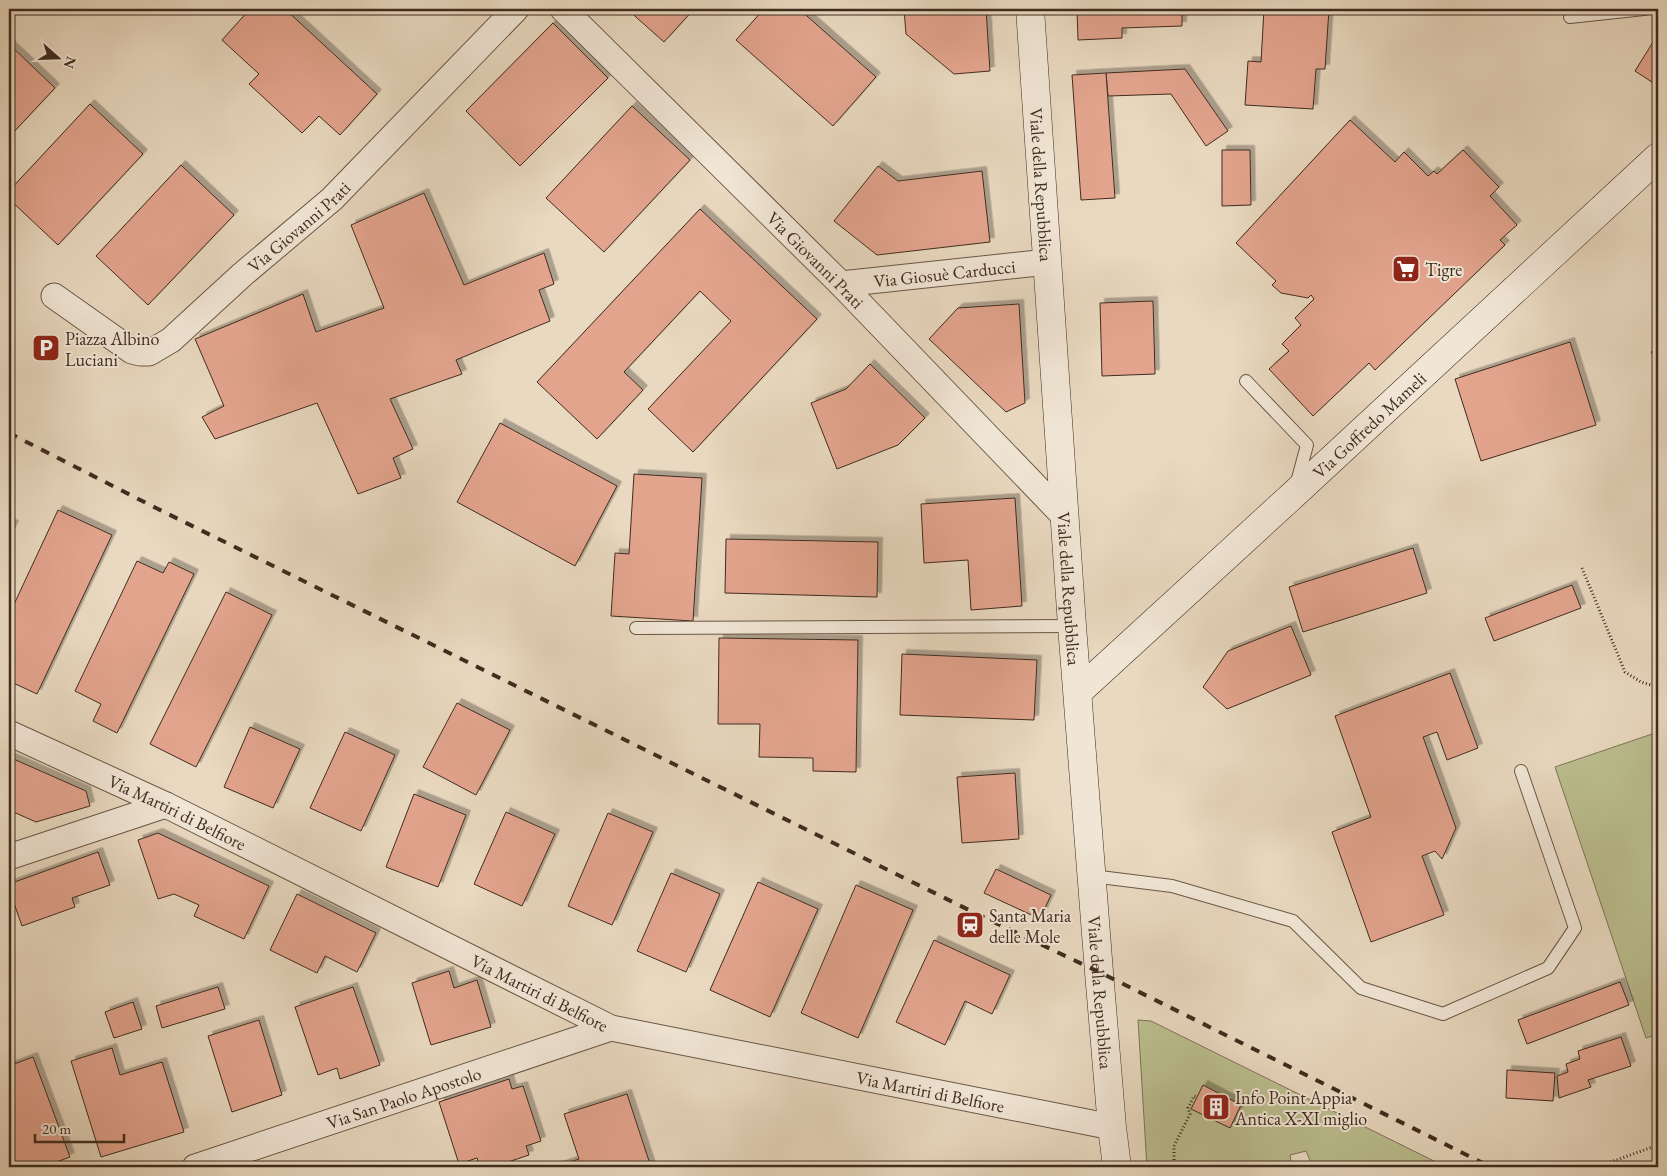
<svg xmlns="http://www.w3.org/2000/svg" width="1667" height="1176" viewBox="0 0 1667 1176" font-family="'EB Garamond',serif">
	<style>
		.green { fill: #bbbe8f; stroke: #7d7556 }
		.building { fill: #e3a48e; stroke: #3f2c1e; filter: url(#shadow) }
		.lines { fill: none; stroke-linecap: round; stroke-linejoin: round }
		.lane-casing { stroke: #6a5746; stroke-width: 14 }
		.street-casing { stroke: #6a5746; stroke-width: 27 }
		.secondary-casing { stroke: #3f2c1e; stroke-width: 29 }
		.path { stroke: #3f2c1e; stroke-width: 3; stroke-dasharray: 1 2.5; stroke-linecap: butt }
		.lane { stroke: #f1e6d6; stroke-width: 12 }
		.street { stroke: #f1e6d6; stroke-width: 25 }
		.secondary { stroke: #f1e6d6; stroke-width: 28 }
		.rail { stroke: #3f2c1e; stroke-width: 4; stroke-dasharray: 9 9; stroke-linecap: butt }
		.labels { text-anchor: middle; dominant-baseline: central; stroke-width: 4; stroke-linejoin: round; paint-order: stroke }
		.street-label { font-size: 18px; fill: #3f2c1e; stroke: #f1e6d6 }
		.poi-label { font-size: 18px; fill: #3f2c1e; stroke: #f1e6d6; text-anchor: start }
	</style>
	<defs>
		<filter id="shadow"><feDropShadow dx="4.5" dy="-4.5" stdDeviation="0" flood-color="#0004"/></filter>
	</defs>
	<rect width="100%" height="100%" fill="#e9d9c0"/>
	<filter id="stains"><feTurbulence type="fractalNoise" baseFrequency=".004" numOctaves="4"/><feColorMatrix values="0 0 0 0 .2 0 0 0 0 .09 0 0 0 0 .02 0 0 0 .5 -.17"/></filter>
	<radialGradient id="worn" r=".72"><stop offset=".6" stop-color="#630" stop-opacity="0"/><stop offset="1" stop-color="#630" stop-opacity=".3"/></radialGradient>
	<!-- green -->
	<g class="green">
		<polygon points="1658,732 1658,1034 1646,1038 1555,767"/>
		<polygon points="1138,1020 1151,1021 1440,1164 1431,1167 1313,1167 1306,1151 1290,1155 1292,1167 1147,1167"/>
	</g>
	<!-- building -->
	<g class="building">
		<polygon points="250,9 285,9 377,94 340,135 319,116 302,133 249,84 259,74 222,40"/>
		<polygon points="627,9 694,9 664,42"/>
		<polygon points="764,9 799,9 876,77 833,126 736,40"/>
		<polygon points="904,9 986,9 990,71 954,74 906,34"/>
		<polygon points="1077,9 1182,9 1182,26 1122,28 1122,38 1078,40"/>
		<polygon points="1264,9 1329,9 1325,69 1316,69 1313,109 1245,105 1248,61 1261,62"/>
		<polygon points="553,23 608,78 520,166 466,111"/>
		<polygon points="1658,34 1658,86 1635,71"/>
		<polygon points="9,44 55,88 9,137"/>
		<polygon points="1185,69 1228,131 1206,146 1171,94 1108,96 1106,73"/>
		<polygon points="1106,73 1115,198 1081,200 1072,75"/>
		<polygon points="90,104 143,154 58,245 9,199 9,191"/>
		<polygon points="632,106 690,160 604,252 546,198"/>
		<polygon points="1350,120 1395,162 1404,152 1428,176 1434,171 1437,174 1463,150 1499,187 1490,196 1517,225 1500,240 1505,245 1375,370 1369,363 1313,416 1269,369 1289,351 1282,344 1301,325 1295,318 1314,299 1311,295 1308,298 1281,293 1272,285 1276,281 1236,243"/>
		<polygon points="1222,150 1250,150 1251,205 1222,206"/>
		<polygon points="181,165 234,215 148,305 96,256"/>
		<polygon points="878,166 898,181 982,171 990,242 877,255 834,221"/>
		<polygon points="424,193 464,285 544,253 554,284 539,290 550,321 456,360 462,374 390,399 413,449 393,458 401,478 358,494 317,403 215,439 202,417 224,406 195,339 303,294 316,332 384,308 351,225"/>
		<polygon points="700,209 817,319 693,452 648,409 731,321 700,291 624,372 643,390 597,439 537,382"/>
		<polygon points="1153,301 1155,374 1102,376 1100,303"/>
		<polygon points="1019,304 1025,403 1006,412 929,339 958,308"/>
		<polygon points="1570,342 1596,425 1481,461 1455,379"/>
		<polygon points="1658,345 1658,361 1651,352"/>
		<polygon points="870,364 925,418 898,445 837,469 811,403 846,389"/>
		<polygon points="500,423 617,486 575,566 457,502"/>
		<polygon points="634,474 702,478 693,621 611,616 615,553 629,554"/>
		<polygon points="1015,498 1022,606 971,610 968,560 924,563 921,504"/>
		<polygon points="58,510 112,535 37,694 9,681 9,615"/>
		<polygon points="9,523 14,525 9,535"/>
		<polygon points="726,539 878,542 877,597 725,593"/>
		<polygon points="1413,548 1427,593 1303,632 1289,587"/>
		<polygon points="137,561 163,573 169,562 194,574 117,733 93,721 101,704 75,691"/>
		<polygon points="1572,585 1581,608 1494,641 1485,618"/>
		<polygon points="226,592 272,615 196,767 150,744"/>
		<polygon points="1291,626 1311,675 1227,709 1203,687 1228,651"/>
		<polygon points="719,638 858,640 856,772 813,771 813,758 759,757 760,724 718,724"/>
		<polygon points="902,654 1037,660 1034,720 900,715"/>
		<polygon points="1450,673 1478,748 1447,760 1437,732 1423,737 1456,828 1442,859 1435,851 1422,856 1444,915 1371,942 1332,832 1371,817 1335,716"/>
		<polygon points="457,703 510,730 476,795 423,767"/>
		<polygon points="250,727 300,749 273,808 224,787"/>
		<polygon points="345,732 395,755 361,831 310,808"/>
		<polygon points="9,757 86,791 90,806 36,822 9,810"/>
		<polygon points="1015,773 1019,839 962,843 957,777"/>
		<polygon points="414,794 466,815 438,887 386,867"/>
		<polygon points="506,812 555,834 522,906 474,884"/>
		<polygon points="608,813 653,832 612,925 568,906"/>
		<polygon points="158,833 269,886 244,939 194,916 199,905 174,894 158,899 138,840"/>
		<polygon points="98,852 110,885 72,898 75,907 22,926 9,889 9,884"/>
		<polygon points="996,869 1051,895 1040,919 984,893"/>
		<polygon points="671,873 720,894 686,972 637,951"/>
		<polygon points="758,882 818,909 770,1017 710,990"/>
		<polygon points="856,885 913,910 858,1038 801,1013"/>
		<polygon points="297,894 376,933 357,972 325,956 317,973 270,950"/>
		<polygon points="934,940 1010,975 992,1014 965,1001 945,1045 896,1022"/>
		<polygon points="449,971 454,988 477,980 491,1027 431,1045 412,983"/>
		<polygon points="1620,982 1629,1005 1527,1044 1518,1020"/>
		<polygon points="218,987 225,1009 162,1028 156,1006"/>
		<polygon points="353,987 380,1065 340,1079 337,1068 318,1075 295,1007"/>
		<polygon points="133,1002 142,1029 114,1038 105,1012"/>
		<polygon points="259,1020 282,1095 232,1112 208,1036"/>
		<polygon points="1621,1037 1631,1066 1588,1080 1591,1087 1559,1098 1557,1076 1568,1072 1566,1064 1580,1059 1578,1051"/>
		<polygon points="112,1048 120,1075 162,1062 184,1132 101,1157 71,1061"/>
		<polygon points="33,1057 70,1157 43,1167 9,1167 9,1066"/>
		<polygon points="1507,1070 1555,1073 1553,1101 1506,1098"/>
		<polygon points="509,1079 512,1089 523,1086 541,1141 526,1146 529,1155 493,1167 480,1167 477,1158 459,1164 439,1102"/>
		<polygon points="1203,1085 1241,1105 1230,1128 1191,1109"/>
		<polygon points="627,1094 651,1167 555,1167 579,1159 564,1114"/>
	</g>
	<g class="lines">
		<defs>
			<g id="lane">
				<polyline points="1570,17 1644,9"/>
				<polyline points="1246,381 1307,445 1296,486"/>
				<polyline points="636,628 1072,626"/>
				<polyline points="1092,876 1172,886 1293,921 1361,988 1443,1014 1548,968 1575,928 1521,771"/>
			</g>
			<g id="street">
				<path id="s1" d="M563,9L841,284L1064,516"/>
				<path id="s2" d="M841,284L1047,262"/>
				<path id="s3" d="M54,296L132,351L140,353H149L171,340L243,274L332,199L516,9"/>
				<path id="s4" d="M9,733L166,805L611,1028L1112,1127"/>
				<polyline points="9,857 166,805"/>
				<path id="s5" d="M195,1167L611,1028"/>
			</g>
			<g id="secondary">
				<path id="s6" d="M1030,9L1072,626L1099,972L1112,1127L1117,1167"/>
				<path id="s7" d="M1078,692L1293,495L1658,157"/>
			</g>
		</defs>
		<!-- lane casing -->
		<use href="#lane" class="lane-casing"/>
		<!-- street casing -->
		<use href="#street" class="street-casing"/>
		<!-- secondary casing -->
		<use href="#secondary" class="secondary-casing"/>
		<!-- path -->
		<g class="path">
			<polyline points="1582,568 1625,672 1641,682 1658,687"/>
			<polyline points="1174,1167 1174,1146 1190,1114 1188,1108 1194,1096 1197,1097"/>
			<polyline points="1597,1167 1658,1145"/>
		</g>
		<!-- lane -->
		<use href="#lane" class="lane"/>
		<!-- street -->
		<use href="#street" class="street"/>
		<!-- secondary -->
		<use href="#secondary" class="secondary"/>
		<!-- rail -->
		<polyline class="rail" points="9,433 156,508 977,914 1099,972 1491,1167"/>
	</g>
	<!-- icons -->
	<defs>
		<symbol id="supermarket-square" viewBox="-11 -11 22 22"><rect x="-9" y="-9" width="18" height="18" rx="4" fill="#8f2418" stroke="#f1e6d6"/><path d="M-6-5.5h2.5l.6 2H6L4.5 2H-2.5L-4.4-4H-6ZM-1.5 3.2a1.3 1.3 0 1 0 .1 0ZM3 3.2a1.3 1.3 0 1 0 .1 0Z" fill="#fff"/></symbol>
		<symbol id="parking-square" viewBox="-11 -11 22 22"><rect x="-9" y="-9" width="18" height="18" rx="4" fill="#8f2418" stroke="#f1e6d6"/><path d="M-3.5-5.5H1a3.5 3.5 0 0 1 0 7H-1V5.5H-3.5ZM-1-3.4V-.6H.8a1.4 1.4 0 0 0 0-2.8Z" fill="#fff"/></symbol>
		<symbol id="station-square" viewBox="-11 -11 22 22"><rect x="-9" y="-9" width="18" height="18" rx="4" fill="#8f2418" stroke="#f1e6d6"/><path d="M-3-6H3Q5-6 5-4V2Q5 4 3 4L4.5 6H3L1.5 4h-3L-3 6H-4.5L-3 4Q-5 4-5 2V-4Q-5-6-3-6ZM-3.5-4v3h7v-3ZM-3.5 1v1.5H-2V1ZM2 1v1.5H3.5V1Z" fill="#fff"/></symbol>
		<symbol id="building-square" viewBox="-11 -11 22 22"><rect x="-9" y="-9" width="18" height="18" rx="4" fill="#8f2418" stroke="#f1e6d6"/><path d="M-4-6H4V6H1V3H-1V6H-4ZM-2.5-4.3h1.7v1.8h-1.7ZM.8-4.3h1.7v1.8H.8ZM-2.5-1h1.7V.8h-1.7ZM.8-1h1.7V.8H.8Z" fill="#fff"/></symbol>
	</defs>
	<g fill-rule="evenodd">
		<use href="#supermarket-square" x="1390" y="253" width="32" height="32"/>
		<use href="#parking-square" x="30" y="332" width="32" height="32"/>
		<use href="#station-square" x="954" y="909" width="32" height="32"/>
		<use href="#building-square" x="1200" y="1091" width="32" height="32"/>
	</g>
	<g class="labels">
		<!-- street labels -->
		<g class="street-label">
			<text stroke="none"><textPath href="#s6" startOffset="176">Viale della Repubblica</textPath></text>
			<text stroke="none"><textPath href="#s3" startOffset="309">Via Giovanni Prati</textPath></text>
			<text stroke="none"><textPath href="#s1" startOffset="356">Via Giovanni Prati</textPath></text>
			<text stroke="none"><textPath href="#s2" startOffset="104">Via Giosuè Carducci</textPath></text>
			<text stroke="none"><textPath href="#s7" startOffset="395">Via Goffredo Mameli</textPath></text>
			<text stroke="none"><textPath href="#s6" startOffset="581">Viale della Repubblica</textPath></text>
			<text stroke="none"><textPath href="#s4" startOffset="186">Via Martiri di Belfiore</textPath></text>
			<text stroke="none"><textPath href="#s4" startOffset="591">Via Martiri di Belfiore</textPath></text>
			<text stroke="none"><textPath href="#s6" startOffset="986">Viale della Repubblica</textPath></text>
			<text stroke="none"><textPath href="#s4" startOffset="996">Via Martiri di Belfiore</textPath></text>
			<text stroke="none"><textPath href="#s5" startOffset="220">Via San Paolo Apostolo</textPath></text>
		</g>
		<!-- poi labels -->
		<g class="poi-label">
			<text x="1425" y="269">Tigre</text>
			<text x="65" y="338">Piazza Albino<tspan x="65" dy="21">Luciani</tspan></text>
			<text x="989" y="915">Santa Maria<tspan x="989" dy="21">delle Mole</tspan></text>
			<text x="1235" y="1097">Info Point Appia<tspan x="1235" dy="21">Antica X-XI miglio</tspan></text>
		</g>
	</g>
	<!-- margin -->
	<rect width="1667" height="1176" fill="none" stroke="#e9d9c0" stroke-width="30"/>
	<rect x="10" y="10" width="1647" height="1156" fill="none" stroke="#3f2c1e" stroke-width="2.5"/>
	<rect x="15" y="15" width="1637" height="1146" fill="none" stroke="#3f2c1e"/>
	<!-- north arrow -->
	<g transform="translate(58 58) rotate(110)" stroke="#f1e6d6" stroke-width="4" paint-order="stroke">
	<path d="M0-4L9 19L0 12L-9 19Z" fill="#3f2c1e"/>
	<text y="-8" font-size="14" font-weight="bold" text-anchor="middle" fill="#3f2c1e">N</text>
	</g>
	<!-- scale -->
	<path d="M35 1134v8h89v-8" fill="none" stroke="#3f2c1e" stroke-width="2.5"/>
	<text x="42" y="1134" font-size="15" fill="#3f2c1e" stroke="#f1e6d6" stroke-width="4" paint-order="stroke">20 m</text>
	<rect width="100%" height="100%" filter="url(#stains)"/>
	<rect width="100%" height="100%" fill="url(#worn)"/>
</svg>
